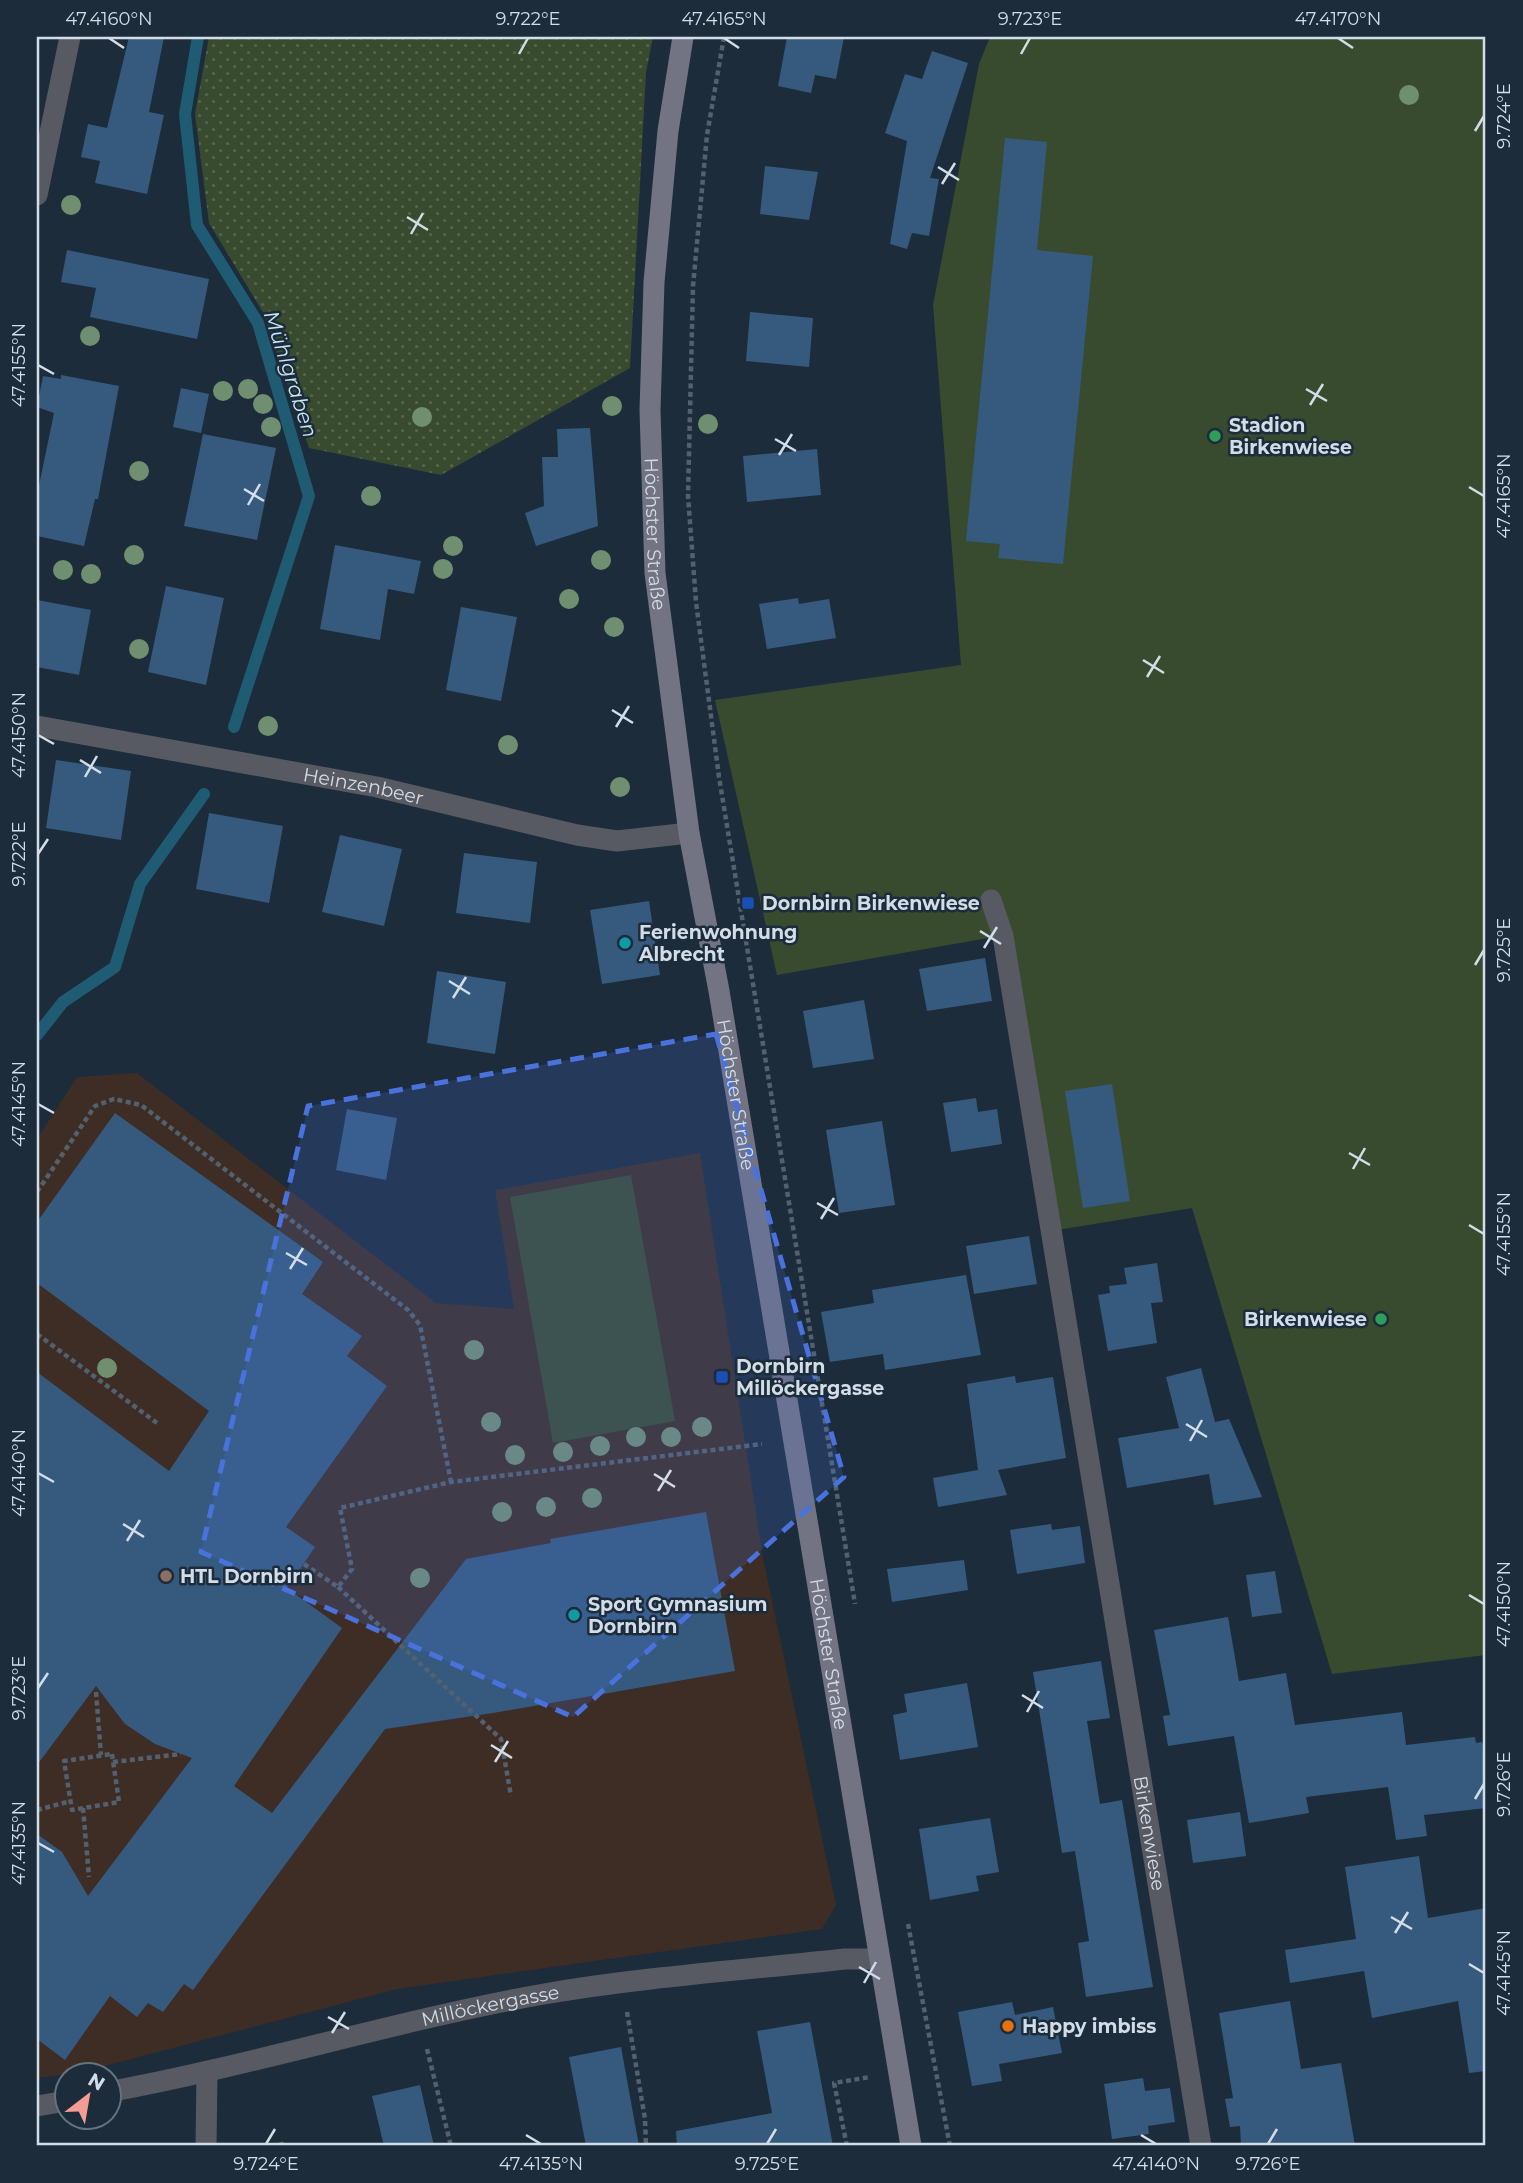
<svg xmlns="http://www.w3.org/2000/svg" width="1523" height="2183" viewBox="0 0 1523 2183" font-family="Montserrat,sans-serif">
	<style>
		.education { fill: #3e2d24 }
		.grass { fill: url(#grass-dots) }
		.park { fill: #394b2f }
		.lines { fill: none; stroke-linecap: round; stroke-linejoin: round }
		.stream { stroke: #1f5c74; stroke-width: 12 }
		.building { fill: #355a7e }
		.path { stroke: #53616f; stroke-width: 4.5; stroke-dasharray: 5 3.5; stroke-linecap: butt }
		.street { stroke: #585a63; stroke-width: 21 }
		.secondary { stroke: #727483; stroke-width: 21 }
		.tree { fill: #708f70 }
		.marked { fill: #4a72dc; fill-opacity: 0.2; stroke: #4a72dc; stroke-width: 5; stroke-dasharray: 14 9; stroke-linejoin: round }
		.ticks { fill: none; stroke: #d3dde7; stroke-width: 2.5 }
		.leisure-dot { fill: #2e9e5b; stroke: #1c2c3b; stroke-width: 2.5 }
		.transit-dot { fill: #1a4fb4; stroke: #1c2c3b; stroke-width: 2.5 }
		.culture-dot { fill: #0f9aa8; stroke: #1c2c3b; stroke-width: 2.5 }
		.education-dot { fill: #8d6e63; stroke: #1c2c3b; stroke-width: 2.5 }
		.food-dot { fill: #e8710a; stroke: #1c2c3b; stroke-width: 2.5 }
		.labels { text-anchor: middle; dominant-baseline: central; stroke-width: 5; stroke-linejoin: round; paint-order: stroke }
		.poi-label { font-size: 19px; font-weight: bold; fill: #d3dde7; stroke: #1c2c3b; text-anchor: start }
		.street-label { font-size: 19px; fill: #d3dde7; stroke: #1c2c3b }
		.water-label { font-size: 21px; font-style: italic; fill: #c6e7f7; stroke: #1c2c3b }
		.neatline { fill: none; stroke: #d3dde7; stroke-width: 2.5 }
		.ticks-label { font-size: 18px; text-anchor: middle; fill: #d3dde7 }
	</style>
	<defs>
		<pattern id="grass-dots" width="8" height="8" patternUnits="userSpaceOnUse" patternTransform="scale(1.75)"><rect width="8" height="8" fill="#394b2f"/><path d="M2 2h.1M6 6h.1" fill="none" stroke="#55644d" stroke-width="1.8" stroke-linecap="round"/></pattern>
	</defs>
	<rect width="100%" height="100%" fill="#1c2c3b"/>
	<!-- education -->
	<polygon class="education" points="137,1073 436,1303 514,1309 495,1190 700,1153 763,1558 836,1905 822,1929 397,1989 78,2073 37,2078 37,1139 77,1077"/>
	<!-- grass -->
	<polygon class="grass" points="209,37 653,37 646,72 630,368 441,475 309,448 264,314 209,223 195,114"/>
	<!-- park -->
	<g class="park">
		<polygon points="990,37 1486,37 1486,1655 1332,1674 1192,1208 1057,1230 994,937 777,975 715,700 961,665 933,305 979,64"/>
		<polygon points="631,1175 675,1421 553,1443 510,1197"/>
	</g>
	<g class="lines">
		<!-- stream -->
		<g class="stream">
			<polyline points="198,37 185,114 197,225 258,323 309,496 234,727"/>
			<polyline points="37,1035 63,1002 115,967 140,884 204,794"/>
		</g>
	</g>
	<!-- building -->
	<g class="building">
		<polygon points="129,37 164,37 149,112 164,115 147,194 95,183 100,161 81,157 88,124 107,128"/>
		<polygon points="787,37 844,37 836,79 815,75 811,93 778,86"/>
		<polygon points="932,51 968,63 930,178 939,179 929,236 912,233 907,249 890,244 907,141 885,133 905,74 922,79"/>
		<polygon points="1005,138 1047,142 1037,250 1093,256 1063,564 998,558 1000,544 966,541"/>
		<polygon points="765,166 818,172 809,220 760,214"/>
		<polygon points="67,250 209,279 197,339 90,317 96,288 61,282"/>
		<polygon points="750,312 813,318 809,367 746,361"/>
		<polygon points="61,375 119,386 98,499 95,499 84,546 37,536 37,495 54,413 37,407 43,376 61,379"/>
		<polygon points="181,388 209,394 201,433 173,427"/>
		<polygon points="590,428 598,526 536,546 525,513 544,506 542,457 558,457 557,429"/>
		<polygon points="203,434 276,448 257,540 184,526"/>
		<polygon points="817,449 821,495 747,502 743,456"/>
		<polygon points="335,545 421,561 414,594 388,589 380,640 320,629"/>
		<polygon points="166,586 224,598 206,685 148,672"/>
		<polygon points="798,598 799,604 829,599 836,638 767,649 759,604"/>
		<polygon points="37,600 91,610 79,675 37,667"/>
		<polygon points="461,607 517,617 501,701 446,690"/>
		<polygon points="56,760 131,771 121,840 46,828"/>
		<polygon points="209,813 283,826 269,903 196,889"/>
		<polygon points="340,835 402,849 384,926 322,912"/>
		<polygon points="464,853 537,862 530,923 456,913"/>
		<polygon points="649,901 660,975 602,984 590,910"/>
		<polygon points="985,958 992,1001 927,1011 919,969"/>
		<polygon points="437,971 506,982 495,1054 427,1043"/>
		<polygon points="864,1000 874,1059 813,1068 803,1011"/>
		<polygon points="1112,1084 1130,1201 1083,1208 1065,1091"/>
		<polygon points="976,1098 978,1112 997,1109 1002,1144 951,1152 943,1103"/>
		<polygon points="347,1109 397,1118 386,1180 336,1170"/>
		<polygon points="115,1113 323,1262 302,1294 362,1336 347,1356 387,1386 286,1527 315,1547 287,1588 342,1628 234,1786 272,1813 466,1559 551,1543 550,1539 706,1512 735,1671 493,1713 385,1729 193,1990 184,1984 163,2012 148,2003 137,2017 110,1996 65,2060 37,2039 37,1834 62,1852 88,1896 192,1758 155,1744 125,1724 96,1686 37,1765 37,1372 169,1471 209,1411 37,1283 37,1222"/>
		<polygon points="882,1121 895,1205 839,1213 826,1130"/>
		<polygon points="1029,1236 1037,1284 974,1294 966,1246"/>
		<polygon points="1157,1263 1163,1302 1151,1303 1157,1343 1108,1351 1098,1295 1110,1293 1109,1286 1127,1284 1124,1268"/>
		<polygon points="966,1275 981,1355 885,1370 883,1354 830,1362 821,1312 874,1303 872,1290"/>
		<polygon points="1201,1368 1215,1422 1229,1419 1262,1497 1214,1505 1209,1474 1127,1488 1118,1438 1179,1428 1166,1377"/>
		<polygon points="1015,1376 1016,1383 1053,1377 1066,1458 998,1470 1007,1495 938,1507 933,1478 978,1470 967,1384"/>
		<polygon points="1051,1524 1052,1530 1080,1526 1085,1563 1017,1574 1010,1530"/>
		<polygon points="964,1560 968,1590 892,1602 887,1569"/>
		<polygon points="1275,1571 1282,1613 1252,1617 1246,1575"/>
		<polygon points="1228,1617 1239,1681 1286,1673 1295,1725 1402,1712 1406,1745 1475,1737 1476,1743 1482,1742 1486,1758 1486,1808 1424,1815 1427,1836 1396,1840 1388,1787 1306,1797 1309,1813 1249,1823 1234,1736 1168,1746 1163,1716 1170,1715 1154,1630"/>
		<polygon points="1101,1661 1110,1718 1087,1721 1100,1804 1122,1800 1153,1987 1086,1997 1078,1943 1089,1941 1075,1851 1062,1853 1033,1672"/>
		<polygon points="967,1683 978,1747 900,1760 893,1715 907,1712 904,1694"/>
		<polygon points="1240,1812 1246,1856 1193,1863 1187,1820"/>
		<polygon points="990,1818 999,1872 976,1876 979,1891 930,1900 919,1829"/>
		<polygon points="1419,1856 1428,1918 1486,1908 1486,2071 1469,2073 1458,2001 1372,2018 1364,1971 1290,1983 1285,1950 1356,1939 1345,1867"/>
		<polygon points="1290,2001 1301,2069 1341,2063 1355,2146 1241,2146 1240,2126 1230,2127 1225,2099 1233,2098 1219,2013"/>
		<polygon points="1012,2002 1015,2015 1053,2007 1062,2053 999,2064 1002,2081 972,2086 958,2012"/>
		<polygon points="810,2022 833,2146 677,2146 676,2131 772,2113 757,2031"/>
		<polygon points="621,2047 639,2146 586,2146 569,2057"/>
		<polygon points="1143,2078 1145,2091 1170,2088 1175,2122 1148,2126 1149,2134 1112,2139 1104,2084"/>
		<polygon points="420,2085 434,2146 384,2146 372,2096"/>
	</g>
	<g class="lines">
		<!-- path -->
		<g class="path">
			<polyline points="724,37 707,135 693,286 688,496 696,602 719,777 855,1604"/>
			<polyline points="37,1192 95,1106 114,1099 141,1105 408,1310 420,1325 451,1482"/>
			<polyline points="37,1334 157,1423"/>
			<polyline points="304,1564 338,1587 352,1569 340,1508 451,1482 762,1444"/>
			<polyline points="338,1587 501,1739 511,1796"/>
			<polyline points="96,1692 101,1755"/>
			<polygon points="112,1754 119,1802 72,1810 64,1761"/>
			<polyline points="113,1762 181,1754"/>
			<polyline points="83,1808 89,1877"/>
			<polyline points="37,1810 71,1801"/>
			<polyline points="908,1924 950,2146"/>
			<polyline points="627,2012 645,2119 646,2146"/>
			<polyline points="427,2049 451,2146"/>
			<polyline points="281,2142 282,2146"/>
			<polyline points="847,2146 834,2083 870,2077"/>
		</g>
		<!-- street -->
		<g class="street">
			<polyline points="37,195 70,37"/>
			<path id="s1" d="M37,726L377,787L577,835L617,841L689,833"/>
			<path id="s2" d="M991,900L1003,936L1201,2146"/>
			<path id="s3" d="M108,2092C255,2065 397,2020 544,1994C643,1977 745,1970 845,1959H878"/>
			<polyline points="37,2106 66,2101"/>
			<polyline points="206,2146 207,2074"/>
		</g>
		<!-- secondary -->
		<path class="secondary" id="s4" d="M683,37L668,131L654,282L650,410L655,573L689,833L719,991L911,2146"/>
	</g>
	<!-- trees -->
	<g class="tree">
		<circle cx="1409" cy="95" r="10"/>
		<circle cx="71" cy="205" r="10"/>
		<circle cx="90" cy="336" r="10"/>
		<circle cx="248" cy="389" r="10"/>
		<circle cx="223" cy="391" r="10"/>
		<circle cx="263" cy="404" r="10"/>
		<circle cx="612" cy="406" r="10"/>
		<circle cx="422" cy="417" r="10"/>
		<circle cx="708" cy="424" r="10"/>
		<circle cx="271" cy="427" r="10"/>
		<circle cx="139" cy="471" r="10"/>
		<circle cx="371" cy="496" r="10"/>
		<circle cx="453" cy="546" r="10"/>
		<circle cx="134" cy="555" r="10"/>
		<circle cx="601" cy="560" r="10"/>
		<circle cx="443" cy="569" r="10"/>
		<circle cx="63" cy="570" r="10"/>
		<circle cx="91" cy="574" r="10"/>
		<circle cx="569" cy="599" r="10"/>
		<circle cx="614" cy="627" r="10"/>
		<circle cx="139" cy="649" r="10"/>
		<circle cx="268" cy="726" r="10"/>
		<circle cx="508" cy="745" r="10"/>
		<circle cx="620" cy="787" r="10"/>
		<circle cx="474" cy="1350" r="10"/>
		<circle cx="107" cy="1368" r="10"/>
		<circle cx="491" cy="1422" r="10"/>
		<circle cx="702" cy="1427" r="10"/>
		<circle cx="636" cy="1437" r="10"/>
		<circle cx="671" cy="1437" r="10"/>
		<circle cx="600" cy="1446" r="10"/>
		<circle cx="563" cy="1452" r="10"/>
		<circle cx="515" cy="1455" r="10"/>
		<circle cx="592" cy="1498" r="10"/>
		<circle cx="546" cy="1507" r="10"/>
		<circle cx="502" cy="1512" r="10"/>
		<circle cx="420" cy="1578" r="10"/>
	</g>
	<!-- marked area -->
	<path class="marked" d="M716,1034L844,1477L573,1717L201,1552L308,1106Z"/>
	<!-- ticks -->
	<path class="ticks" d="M109,38L124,48M724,38L739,48M1338,38L1353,48M519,54L528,38M1021,54L1030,38M1475,131L1484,116M938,167L959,180M942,184L955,163M407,217L428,230M411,234L423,213M38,365L54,374M1306,389L1327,401M1310,405L1323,384M775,439L796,451M779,455L792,434M1469,487L1484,496M244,489L264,501M248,505L260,484M1143,660L1164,673M1147,677L1160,656M612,710L633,723M616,727L629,706M38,735L54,744M80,760L101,773M85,777L97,756M38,854L48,839M980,931L1001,944M984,948L997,927M1475,965L1484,950M449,981L470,994M453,998L466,977M38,1104L54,1113M1349,1153L1370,1165M1353,1169L1365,1148M817,1203L838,1215M821,1219L834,1198M1469,1225L1484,1234M286,1253L307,1265M290,1269L303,1248M1186,1424L1207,1437M1190,1441L1202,1420M38,1473L54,1482M654,1474L675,1487M658,1491L671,1470M123,1524L144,1537M127,1541L140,1520M1469,1595L1484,1604M38,1688L48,1673M1022,1695L1043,1708M1027,1712L1039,1691M491,1745L512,1758M495,1762L508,1741M1475,1799L1484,1784M38,1843L54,1852M1391,1917L1412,1929M1395,1933L1408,1912M1469,1964L1484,1973M859,1967L880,1979M864,1983L876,1962M328,2017L349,2029M332,2033L345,2012M526,2135L541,2144M1141,2135L1156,2144M266,2144L275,2129M767,2144L776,2129M1268,2144L1277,2129"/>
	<!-- markers -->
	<g class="leisure-dot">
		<circle cx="1215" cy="436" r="7"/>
		<circle cx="1381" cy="1319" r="7"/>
	</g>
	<g class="transit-dot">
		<rect x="741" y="896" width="14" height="14" rx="3.5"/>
		<rect x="715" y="1370" width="14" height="14" rx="3.5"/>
	</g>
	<g class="culture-dot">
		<circle cx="625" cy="943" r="7"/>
		<circle cx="574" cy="1615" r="7"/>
	</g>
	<circle class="education-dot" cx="166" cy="1576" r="7"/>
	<circle class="food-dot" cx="1008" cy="2026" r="7"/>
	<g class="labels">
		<!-- poi labels -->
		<g class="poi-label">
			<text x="1229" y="425">Stadion<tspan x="1229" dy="22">Birkenwiese</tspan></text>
			<text x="762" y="903">Dornbirn Birkenwiese</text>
			<text x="639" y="932">Ferienwohnung<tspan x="639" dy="22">Albrecht</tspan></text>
			<text x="1367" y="1319" text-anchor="end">Birkenwiese</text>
			<text x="736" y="1366">Dornbirn<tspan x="736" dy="22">Millöckergasse</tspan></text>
			<text x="180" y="1576">HTL Dornbirn</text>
			<text x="588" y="1604">Sport Gymnasium<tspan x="588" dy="22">Dornbirn</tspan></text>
			<text x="1022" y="2026">Happy imbiss</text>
		</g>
		<!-- street labels -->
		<g class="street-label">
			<text stroke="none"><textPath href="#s4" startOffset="499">Höchster Straße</textPath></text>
			<text stroke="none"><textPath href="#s1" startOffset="332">Heinzenbeer</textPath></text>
			<text stroke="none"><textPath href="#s4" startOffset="1066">Höchster Straße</textPath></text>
			<text stroke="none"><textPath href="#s4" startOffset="1633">Höchster Straße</textPath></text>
			<text stroke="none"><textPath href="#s2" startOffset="947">Birkenwiese</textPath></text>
			<text stroke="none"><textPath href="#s3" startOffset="392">Millöckergasse</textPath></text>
		</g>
		<!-- water labels -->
		<g class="water-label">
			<text transform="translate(291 374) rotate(72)">Mühlgraben</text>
		</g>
	</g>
	<!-- border -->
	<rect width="1523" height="2183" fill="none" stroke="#1c2c3b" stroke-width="77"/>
	<!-- north arrow -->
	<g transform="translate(88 2096) rotate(31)"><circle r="33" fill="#1c2c3b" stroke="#657380" stroke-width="2"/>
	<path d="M0-5L12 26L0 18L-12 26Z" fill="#f59c95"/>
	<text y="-10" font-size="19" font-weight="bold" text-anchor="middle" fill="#d3dde7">N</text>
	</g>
	<rect x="38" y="38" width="1446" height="2106" class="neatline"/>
	<g class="ticks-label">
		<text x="109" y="25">47.4160°N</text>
		<text x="528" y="25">9.722°E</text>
		<text x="724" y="25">47.4165°N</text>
		<text x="1030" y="25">9.723°E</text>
		<text x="1338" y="25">47.4170°N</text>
		<text transform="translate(1504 116) rotate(-90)" y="6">9.724°E</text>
		<text transform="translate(19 365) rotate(-90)" y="6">47.4155°N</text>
		<text transform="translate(1504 496) rotate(-90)" y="6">47.4165°N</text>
		<text transform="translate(19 735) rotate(-90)" y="6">47.4150°N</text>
		<text transform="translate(19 854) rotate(-90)" y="6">9.722°E</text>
		<text transform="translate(1504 950) rotate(-90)" y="6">9.725°E</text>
		<text transform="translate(19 1104) rotate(-90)" y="6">47.4145°N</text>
		<text transform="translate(1504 1234) rotate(-90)" y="6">47.4155°N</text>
		<text transform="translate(19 1473) rotate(-90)" y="6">47.4140°N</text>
		<text transform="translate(1504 1604) rotate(-90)" y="6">47.4150°N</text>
		<text transform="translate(19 1688) rotate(-90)" y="6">9.723°E</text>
		<text transform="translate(1504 1784) rotate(-90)" y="6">9.726°E</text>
		<text transform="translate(19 1843) rotate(-90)" y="6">47.4135°N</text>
		<text transform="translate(1504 1973) rotate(-90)" y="6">47.4145°N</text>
		<text x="266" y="2170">9.724°E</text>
		<text x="541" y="2170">47.4135°N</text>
		<text x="767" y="2170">9.725°E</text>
		<text x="1156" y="2170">47.4140°N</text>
		<text x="1268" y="2170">9.726°E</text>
	</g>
</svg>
